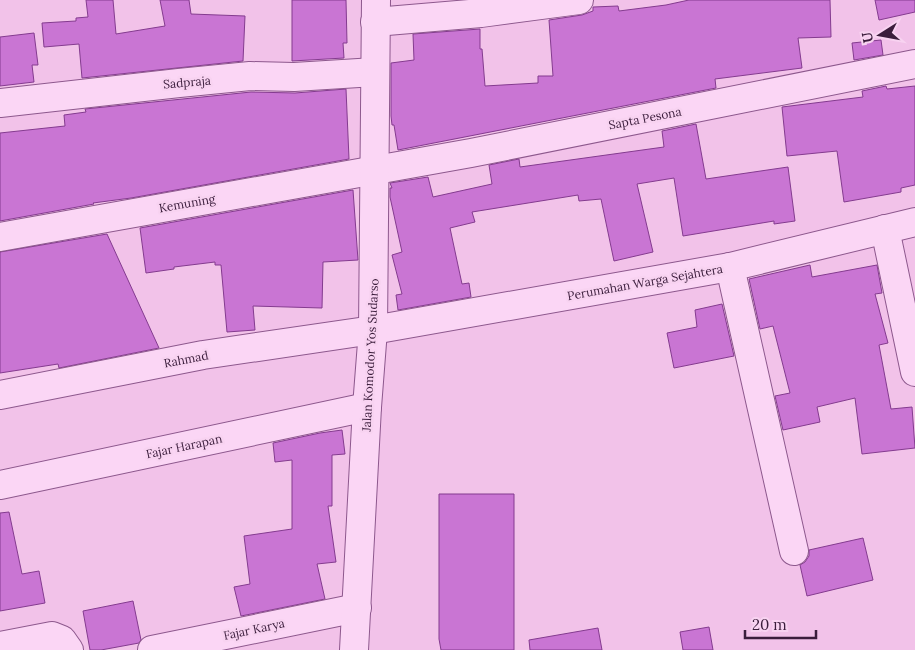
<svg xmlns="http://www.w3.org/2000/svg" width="915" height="650" viewBox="0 0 915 650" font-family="Lora,serif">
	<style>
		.building { fill: #c975d3; stroke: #843b8f }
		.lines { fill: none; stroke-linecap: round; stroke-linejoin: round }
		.minor-casing { stroke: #8d588d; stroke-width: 30 }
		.minor { stroke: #fbd6f5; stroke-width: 28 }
		.labels { text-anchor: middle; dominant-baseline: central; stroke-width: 5; stroke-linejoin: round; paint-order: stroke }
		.street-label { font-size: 12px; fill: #3b1d3c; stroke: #f8d3f1 }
	</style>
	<rect width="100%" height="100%" fill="#f2c2e9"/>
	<!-- building -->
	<g class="building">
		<polygon points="86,0 113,0 116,34 165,26 160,0 189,0 191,14 245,16 243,61 82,78 79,44 44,47 42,23 76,21 76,18 88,17"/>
		<polygon points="292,0 346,0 347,43 343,43 344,58 292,61"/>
		<polygon points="689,0 830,0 831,37 798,38 802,68 715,79 716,88 398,150 394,125 392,125 391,116 391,63 414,60 413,34 480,29 480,49 482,49 485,86 538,83 538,76 553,76 549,20 582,15 593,11 593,7 618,6 619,11 666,5"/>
		<polygon points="875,0 915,0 915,12 879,20"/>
		<polygon points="34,33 38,65 32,65 34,82 0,86 0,37"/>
		<polygon points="881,40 883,55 854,60 852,43"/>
		<polygon points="886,86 887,89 915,86 915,185 901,188 901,192 844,202 837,151 787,156 782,107 863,97 862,91"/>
		<polygon points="346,89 349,159 131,198 93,203 94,204 0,221 0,133 65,126 64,115 86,112 85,109 251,92 295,93"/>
		<polygon points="696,124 706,179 788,167 795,221 774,224 774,221 683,236 674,178 637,184 653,252 614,261 601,199 579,201 578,195 472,212 475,222 450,228 462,284 469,283 471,297 398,310 396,295 402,294 392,255 402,252 390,197 390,188 392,188 390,183 428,177 433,197 492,184 489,165 519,159 520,167 664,147 662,131"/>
		<polygon points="353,190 358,260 323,262 322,308 253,306 255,330 227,332 221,265 215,265 215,262 174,267 174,269 146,273 140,228"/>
		<polygon points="107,234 159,348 59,368 58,364 0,373 0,252"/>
		<polygon points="810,265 812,277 877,265 882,293 875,294 888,343 879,345 891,409 912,407 915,448 862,454 855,398 817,407 820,422 783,430 775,396 790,393 773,326 760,329 749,279"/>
		<polygon points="722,304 734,356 674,368 667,333 697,327 695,310"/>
		<polygon points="342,430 345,454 332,455 332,506 328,506 336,562 317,564 325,599 241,616 234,587 250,584 244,536 292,529 292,460 275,462 273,443 320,433"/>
		<polygon points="439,494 514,494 514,650 441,650 439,639"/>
		<polygon points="9,512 22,574 39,571 45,603 0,611 0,513"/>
		<polygon points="863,538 873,580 807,596 800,565 805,562 809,556 809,550"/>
		<polygon points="133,601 141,640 139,643 101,650 90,650 83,611"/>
		<polygon points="709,627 713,650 683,650 680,632"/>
		<polygon points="598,628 602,650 530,650 529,640"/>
	</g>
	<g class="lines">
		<defs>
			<g id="minor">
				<polyline points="375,22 481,13 579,0"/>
				<polyline points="0,103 179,83 250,76 294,77 375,72"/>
				<polyline points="885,229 915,372"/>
				<polyline points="0,237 471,153 915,64"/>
				<polyline points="730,267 794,551"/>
				<polyline points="0,395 203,355 373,330 730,267 915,222"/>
				<polyline points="0,485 367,407"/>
				<polyline points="0,646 52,636 62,640 69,650"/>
				<polyline points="152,650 357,608"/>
				<polyline points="354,650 367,407 373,330 376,0"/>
			</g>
		</defs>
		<!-- minor casing -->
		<use href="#minor" class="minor-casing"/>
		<!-- minor -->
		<use href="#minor" class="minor"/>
	</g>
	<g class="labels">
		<!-- street labels -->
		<g class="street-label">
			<text transform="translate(187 82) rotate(-5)">Sadpraja</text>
			<text transform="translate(645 118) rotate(-11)">Sapta Pesona</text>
			<text transform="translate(187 203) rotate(-10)">Kemuning</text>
			<text transform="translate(645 282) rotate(-10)">Perumahan Warga Sejahtera</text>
			<text transform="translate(370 355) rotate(-87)">Jalan Komodor Yos Sudarso</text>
			<text transform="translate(186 359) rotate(-11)">Rahmad</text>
			<text transform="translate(184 446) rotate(-12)">Fajar Harapan</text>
			<text transform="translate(254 629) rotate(-12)">Fajar Karya</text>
		</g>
	</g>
	<!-- north arrow -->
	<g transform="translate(880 35) rotate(259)" stroke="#f8d3f1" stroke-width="4" paint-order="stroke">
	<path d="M0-4L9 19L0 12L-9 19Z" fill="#3b1d3c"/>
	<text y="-8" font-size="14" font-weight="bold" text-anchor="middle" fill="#3b1d3c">U</text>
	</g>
	<!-- scale -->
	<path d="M745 630v8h71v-8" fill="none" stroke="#3b1d3c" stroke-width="2.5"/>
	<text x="752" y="630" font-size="15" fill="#3b1d3c" stroke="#f8d3f1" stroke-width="4" paint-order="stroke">20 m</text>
</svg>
